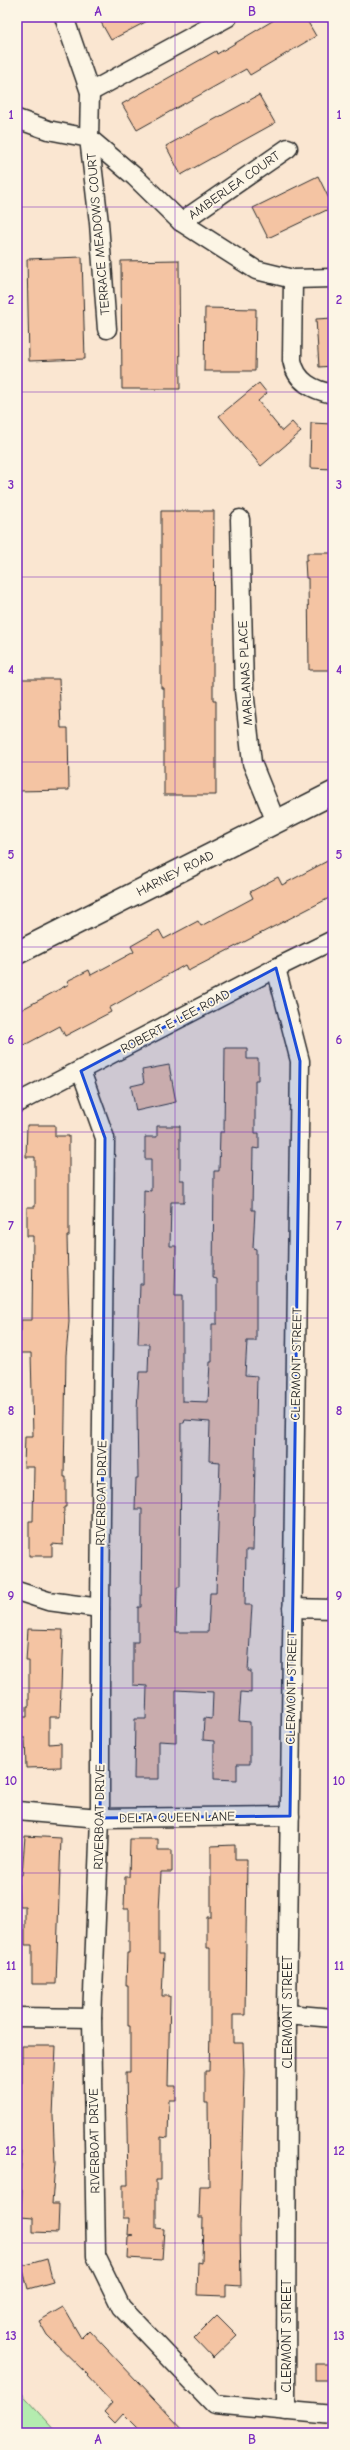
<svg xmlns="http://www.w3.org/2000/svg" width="350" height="2450" viewBox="0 0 350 2450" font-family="'Comic Neue',sans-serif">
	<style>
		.green { fill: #b4ecaf; stroke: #708c6d }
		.building { fill: #f4c4a3; stroke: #2b2b2b; fill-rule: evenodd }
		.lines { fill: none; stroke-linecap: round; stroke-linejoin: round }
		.minor-casing { stroke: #2b2b2b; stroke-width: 21 }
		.tertiary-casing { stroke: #2b2b2b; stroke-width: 25 }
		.minor { stroke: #fcf5e5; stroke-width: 18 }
		.tertiary { stroke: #fcf5e5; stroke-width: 22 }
		.marked { fill: #1d4ed8; fill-opacity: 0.2; stroke: #1d4ed8; stroke-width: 3; stroke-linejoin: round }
		.grid { fill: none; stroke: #7b2cbf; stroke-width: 1; stroke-opacity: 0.55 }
		.labels { text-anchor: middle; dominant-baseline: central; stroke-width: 4; stroke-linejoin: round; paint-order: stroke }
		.street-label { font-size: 13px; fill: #2b2b2b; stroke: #fcf5e5 }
		.neatline { fill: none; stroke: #7b2cbf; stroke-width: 1.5 }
		.grid-label { font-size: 13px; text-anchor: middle; font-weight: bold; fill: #7b2cbf }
	</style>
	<rect width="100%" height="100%" fill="#fae6d1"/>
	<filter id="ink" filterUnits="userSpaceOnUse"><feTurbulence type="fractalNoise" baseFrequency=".025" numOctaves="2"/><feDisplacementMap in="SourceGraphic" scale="8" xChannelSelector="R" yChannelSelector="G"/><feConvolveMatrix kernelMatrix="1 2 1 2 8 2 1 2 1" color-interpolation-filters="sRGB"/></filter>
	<g filter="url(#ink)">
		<!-- green -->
		<polygon class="green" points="17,2388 58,2433 17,2433"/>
		<!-- building -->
		<g class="building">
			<polygon points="98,17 155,17 111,40"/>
			<polygon points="279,17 305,17 316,36 250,75 246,69 137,130 122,104 216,51 217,54"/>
			<polygon points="259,95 275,123 181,175 166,146"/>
			<polygon points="318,176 333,207 268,238 253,208"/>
			<polygon points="82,257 85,359 29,361 27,259"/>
			<polygon points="179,260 180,389 122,389 121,261"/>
			<polygon points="205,308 256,309 255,371 204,371"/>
			<polygon points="333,318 333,366 319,367 316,319"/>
			<polygon points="259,383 267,393 258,401 269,415 282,431 292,422 301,432 261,466 219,416"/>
			<polygon points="311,423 333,424 333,469 310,468"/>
			<polygon points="161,511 214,511 213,656 213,701 216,701 216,795 164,795 164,688 161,688"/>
			<polygon points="307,553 333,553 333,670 309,670 308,578 306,578 305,560 307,560"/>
			<polygon points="17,679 59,679 61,728 68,728 69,790 17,791"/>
			<polygon points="333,858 333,896 188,971 185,965 109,1008 111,1012 65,1036 60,1026 17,1049 17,1012 69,984 67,981 89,970 91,975 134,952 131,946 159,930 164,939 198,921 201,926 253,898 250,892 278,877 282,885"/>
			<path d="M225,1048H247V1059H258V1080H255V1133H259V1149L253,1148L252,1210H255L253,1248L256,1249V1341H247L245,1375L257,1376L253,1550H246L245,1605H252L248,1671H251V1693L241,1692L239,1721L250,1722V1764H237V1780L214,1779V1741L203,1740L204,1718L212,1719L213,1692L176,1690V1742L159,1741V1779H134L135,1719H146L147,1686L133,1685V1642H138V1607H141L142,1509H135L136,1478H138L137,1410L139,1372H148L149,1344H138L140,1284H143L144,1190L151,1191V1159H145V1137H157V1126H180V1180H184V1202H171L170,1246H176L175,1296H182V1401L208,1402L210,1362H212V1324H217V1279L213,1278L214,1171H219L220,1132H224ZM185,1420L210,1422L209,1461L220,1462L216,1593H210L208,1632H176L177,1587H180L181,1423H184Z"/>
			<polygon points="169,1065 176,1102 136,1111 131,1086 144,1083 142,1070"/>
			<polygon points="27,1125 55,1125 55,1136 69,1136 69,1236 67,1236 69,1322 66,1355 64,1477 66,1477 66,1507 64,1507 63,1545 52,1544 52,1556 29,1556 29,1521 33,1521 34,1467 24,1467 25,1436 33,1436 31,1353 17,1353 17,1330 21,1331 21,1320 32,1320 33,1236 27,1236 27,1207 35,1207 35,1157 26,1157"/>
			<polygon points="28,1629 63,1630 60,1717 49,1717 49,1744 61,1743 61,1767 26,1768 25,1738 17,1738 17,1717 27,1717 27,1706 29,1706 29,1661 26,1661"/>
			<polygon points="25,1836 61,1838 56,1984 32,1984 32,1945 25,1945 25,1906 19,1906 18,1875 22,1875"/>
			<polygon points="130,1839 158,1839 158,1850 172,1850 172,1872 161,1872 159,1911 159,1954 164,1954 162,1996 170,1996 168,2086 176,2086 176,2100 169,2100 168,2138 161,2137 161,2180 156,2180 156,2228 164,2229 162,2260 127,2258 128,2237 134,2236 128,2235 129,2218 123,2218 123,2185 128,2185 126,2072 130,2072 130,2026 128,2026 128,1985 126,1985 127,1953 129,1953 129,1909 124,1909 125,1877 129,1877"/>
			<polygon points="235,1845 235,1859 247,1859 245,2015 233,2015 233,2043 243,2043 244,2072 240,2226 241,2286 226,2285 226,2296 197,2295 198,2262 202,2263 203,2218 199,2218 200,2186 209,2186 208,2103 205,2103 205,2071 209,2071 210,2032 210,1948 207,1948 207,1917 211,1917 211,1846"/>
			<polygon points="22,2046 56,2046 53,2116 55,2163 52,2204 59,2204 58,2233 33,2232 33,2218 21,2217 22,2190 19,2190 22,2152 17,2152 17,2083 22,2083"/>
			<polygon points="47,2259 53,2282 28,2289 22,2266"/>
			<polygon points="63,2307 81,2338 89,2330 186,2433 142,2433 123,2414 115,2423 104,2412 112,2403 87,2376 88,2375 47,2335 39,2321"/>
			<polygon points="217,2315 237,2335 213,2358 194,2338"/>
			<rect x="315" y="2364" width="18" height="16"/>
		</g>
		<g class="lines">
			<defs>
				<g id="minor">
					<polyline points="64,17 90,92 89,138 135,177 181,222 256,270 293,279 333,278"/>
					<polyline points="90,92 228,17"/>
					<polyline points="17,119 48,130 89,138 99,223 107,329"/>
					<polyline points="181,222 288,148"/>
					<path d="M293,279L292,360C296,382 313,390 333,394"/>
					<polyline points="240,519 244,690 252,763 276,822"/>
					<polyline points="276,968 300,1061 287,2014 286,2411"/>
					<polyline points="81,1071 105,1138 100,1608 100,1818 92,2018 96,2256 121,2307 214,2404 333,2415"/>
					<polyline points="17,1103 276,968 333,940"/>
					<polyline points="17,1591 48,1601 100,1608"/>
					<polyline points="292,1608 333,1609"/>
					<polyline points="17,1811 100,1818 290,1816"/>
					<polyline points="287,2014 333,2018"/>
					<polyline points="17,2017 92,2018"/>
				</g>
				<polyline id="tertiary" points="17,953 333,793"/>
			</defs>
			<!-- minor casing -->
			<use href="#minor" class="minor-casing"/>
			<!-- tertiary casing -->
			<use href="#tertiary" class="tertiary-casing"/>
			<!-- minor -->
			<use href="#minor" class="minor"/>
			<!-- tertiary -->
			<use href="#tertiary" class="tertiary"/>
		</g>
	</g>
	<!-- marked area -->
	<path class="marked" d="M276,968L300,1061L290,1816L100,1818L105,1138L81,1071Z"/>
	<!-- grid -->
	<path class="grid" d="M175,17V2433M17,207H333M17,392H333M17,577H333M17,762H333M17,947H333M17,1132H333M17,1318H333M17,1503H333M17,1688H333M17,1873H333M17,2058H333M17,2243H333"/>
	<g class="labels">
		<!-- street labels -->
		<g class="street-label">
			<text transform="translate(234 185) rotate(-35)">AMBERLEA COURT</text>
			<text transform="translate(98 234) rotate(-95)">TERRACE MEADOWS COURT</text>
			<text transform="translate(245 673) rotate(-93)">MARLANAS PLACE</text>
			<text transform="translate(175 873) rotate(-27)">HARNEY ROAD</text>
			<text transform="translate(175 1021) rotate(-28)">ROBERT E LEE ROAD</text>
			<text transform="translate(296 1364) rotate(-89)">CLERMONT STREET</text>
			<text transform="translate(101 1493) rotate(-89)">RIVERBOAT DRIVE</text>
			<text transform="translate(291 1688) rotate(-89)">CLERMONT STREET</text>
			<text transform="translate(99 1817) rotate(-89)">RIVERBOAT DRIVE</text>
			<text transform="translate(177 1817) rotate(-1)">DELTA QUEEN LANE</text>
			<text transform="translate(287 2012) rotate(-90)">CLERMONT STREET</text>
			<text transform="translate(94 2141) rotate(-91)">RIVERBOAT DRIVE</text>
			<text transform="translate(286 2336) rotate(-90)">CLERMONT STREET</text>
		</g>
	</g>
	<!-- margin -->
	<rect width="350" height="2450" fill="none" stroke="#fcf5e5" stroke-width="44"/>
	<rect x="22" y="22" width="306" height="2406" class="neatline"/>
	<g class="grid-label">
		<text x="98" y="16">A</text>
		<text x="252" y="16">B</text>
		<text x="11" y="119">1</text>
		<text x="339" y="119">1</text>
		<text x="11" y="304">2</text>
		<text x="339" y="304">2</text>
		<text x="11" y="489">3</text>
		<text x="339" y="489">3</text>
		<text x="11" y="674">4</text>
		<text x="339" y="674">4</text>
		<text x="11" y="859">5</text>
		<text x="339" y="859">5</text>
		<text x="11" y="1044">6</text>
		<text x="339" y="1044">6</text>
		<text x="11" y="1230">7</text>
		<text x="339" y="1230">7</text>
		<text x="11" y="1415">8</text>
		<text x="339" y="1415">8</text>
		<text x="11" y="1600">9</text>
		<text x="339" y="1600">9</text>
		<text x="11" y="1785">10</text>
		<text x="339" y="1785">10</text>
		<text x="11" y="1970">11</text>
		<text x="339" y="1970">11</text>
		<text x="11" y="2155">12</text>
		<text x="339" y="2155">12</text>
		<text x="11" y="2340">13</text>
		<text x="339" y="2340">13</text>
		<text x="98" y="2444">A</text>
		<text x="252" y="2444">B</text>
	</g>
</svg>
